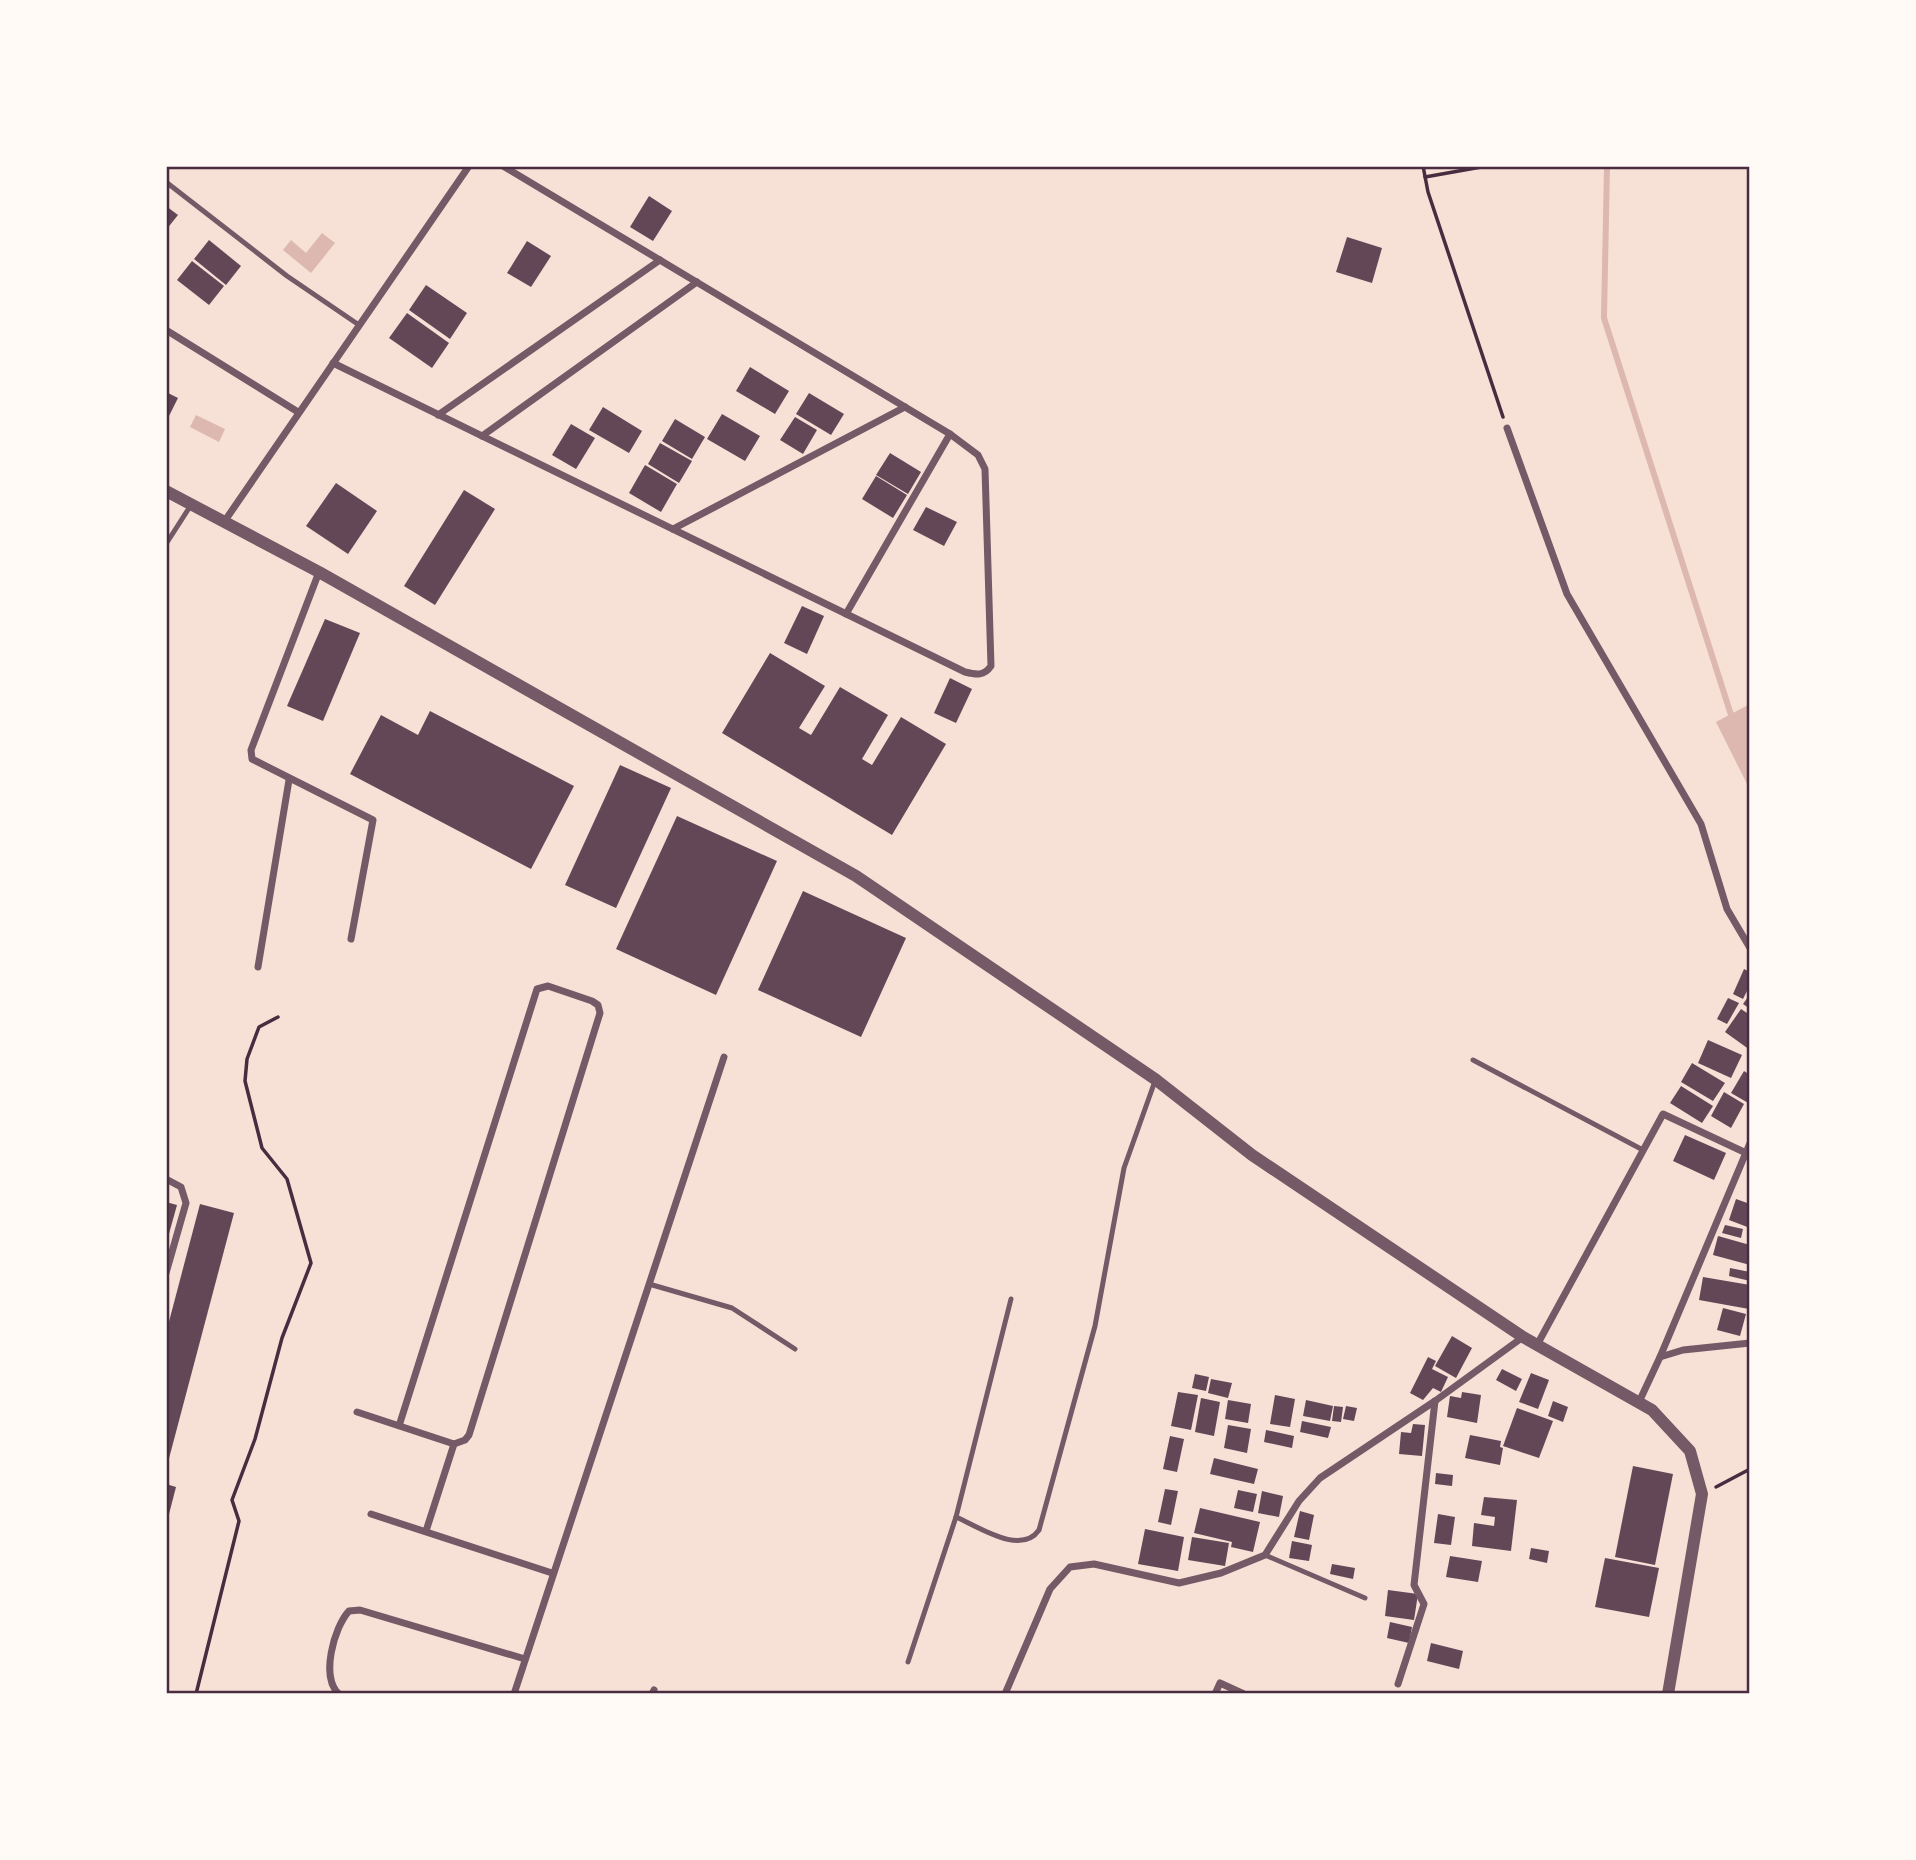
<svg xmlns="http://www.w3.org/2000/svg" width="1916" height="1860" viewBox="0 0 1916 1860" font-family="Arial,sans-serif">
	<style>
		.water { fill: #dcb8b0 }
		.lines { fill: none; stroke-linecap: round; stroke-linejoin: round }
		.stream { stroke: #dcb8b0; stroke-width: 6 }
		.building { fill: #644757 }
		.path { stroke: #4a2c40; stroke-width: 3.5 }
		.service { stroke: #755966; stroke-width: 5 }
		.minor { stroke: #755966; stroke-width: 7 }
		.tertiary { stroke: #755966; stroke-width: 12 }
		.neatline { fill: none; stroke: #4a2c40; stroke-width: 2.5 }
	</style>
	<rect width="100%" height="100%" fill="#f7e1d7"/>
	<!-- water -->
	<g class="water">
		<polygon points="322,233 335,243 311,273 283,250 291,240 306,253"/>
		<polygon points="196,415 225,429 219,442 190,427"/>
		<polygon points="1748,705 1750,708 1750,790 1716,722"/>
	</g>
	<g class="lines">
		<!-- stream -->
		<polyline class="stream" points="1607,166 1604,318 1733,721"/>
	</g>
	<!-- building -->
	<g class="building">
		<polygon points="649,196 672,211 653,241 630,227"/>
		<polygon points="166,206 178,215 166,230"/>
		<polygon points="1347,237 1382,248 1372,283 1336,272"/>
		<polygon points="209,240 241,266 226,285 194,259"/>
		<polygon points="527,241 551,256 531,287 507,273"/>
		<polygon points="192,261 224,286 209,305 177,280"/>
		<polygon points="426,285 467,313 450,339 409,310"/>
		<polygon points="407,313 449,343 432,368 389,338"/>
		<polygon points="750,367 789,391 775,414 736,391"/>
		<polygon points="166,392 178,398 166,422"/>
		<polygon points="809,393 844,414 831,435 796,414"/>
		<polygon points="603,407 642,431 629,453 589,430"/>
		<polygon points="722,414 760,436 745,461 707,439"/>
		<polygon points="795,417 817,430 803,454 780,440"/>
		<polygon points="675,419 705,437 692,459 662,441"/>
		<polygon points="571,424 595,438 576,469 552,455"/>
		<polygon points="660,443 692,461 679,483 648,464"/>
		<polygon points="890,453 921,472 908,494 876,475"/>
		<polygon points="645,465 677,484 661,512 629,493"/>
		<polygon points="876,476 907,495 893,518 862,499"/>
		<polygon points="336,483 377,511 348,554 306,526"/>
		<polygon points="464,490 495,509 435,605 404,586"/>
		<polygon points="926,507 957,522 944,546 913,530"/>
		<polygon points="802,606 824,616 807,654 784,643"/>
		<polygon points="325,619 360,633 323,721 287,706"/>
		<polygon points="770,653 825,686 799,728 811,735 840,687 888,715 862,759 872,765 901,717 946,744 892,835 722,733"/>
		<polygon points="950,678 972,689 956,723 934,713"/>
		<polygon points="430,711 574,786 531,869 350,774 381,715 418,735"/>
		<polygon points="620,765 671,788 616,908 565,885"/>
		<polygon points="677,816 777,861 716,995 616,949"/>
		<polygon points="803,891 906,938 861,1037 758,990"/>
		<polygon points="1744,969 1750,972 1750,985 1743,999 1733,994"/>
		<polygon points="1750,994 1750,1009 1743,1004"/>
		<polygon points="1728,998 1739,1003 1727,1024 1717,1019"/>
		<polygon points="1741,1009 1750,1015 1750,1050 1725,1032"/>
		<polygon points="1708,1040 1742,1055 1731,1078 1698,1063"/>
		<polygon points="1692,1063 1725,1083 1713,1101 1681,1082"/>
		<polygon points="1744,1071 1750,1075 1750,1104 1731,1093"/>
		<polygon points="1681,1086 1713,1106 1702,1123 1670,1103"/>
		<polygon points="1724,1092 1744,1104 1731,1128 1711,1116"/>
		<polygon points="1685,1135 1726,1153 1714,1180 1673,1161"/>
		<polygon points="1736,1199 1750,1204 1750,1228 1729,1220"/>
		<polygon points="166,1202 177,1205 167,1241 166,1240"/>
		<polygon points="200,1204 234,1213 167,1466 166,1333"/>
		<polygon points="1725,1225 1743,1229 1741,1238 1722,1233"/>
		<polygon points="1718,1236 1750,1245 1750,1265 1713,1255"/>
		<polygon points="1730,1268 1750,1272 1750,1281 1729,1276"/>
		<polygon points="1703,1277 1750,1285 1749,1309 1699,1300"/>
		<polygon points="1723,1308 1746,1314 1740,1336 1717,1330"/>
		<polygon points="1452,1336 1472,1348 1456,1378 1435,1366"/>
		<polygon points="1428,1357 1436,1361 1432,1369 1448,1377 1441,1392 1433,1388 1423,1400 1410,1393"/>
		<polygon points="1502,1369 1522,1379 1516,1391 1496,1380"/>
		<polygon points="1531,1373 1549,1380 1538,1409 1519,1402"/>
		<polygon points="1195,1374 1209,1377 1206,1391 1192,1388"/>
		<polygon points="1211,1379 1232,1383 1228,1398 1208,1393"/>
		<polygon points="1178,1392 1198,1395 1191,1430 1171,1426"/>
		<polygon points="1462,1392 1481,1395 1477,1423 1447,1417 1450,1396 1461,1398"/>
		<polygon points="1275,1395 1295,1399 1290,1427 1270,1424"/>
		<polygon points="1201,1398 1220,1402 1214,1436 1195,1432"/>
		<polygon points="1228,1400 1251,1404 1248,1423 1225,1419"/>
		<polygon points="1306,1400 1333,1406 1330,1421 1303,1416"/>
		<polygon points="1553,1401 1568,1407 1563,1422 1548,1416"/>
		<polygon points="1334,1406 1343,1407 1341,1422 1332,1421"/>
		<polygon points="1346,1406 1357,1408 1354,1421 1343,1419"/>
		<polygon points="1517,1408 1553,1421 1539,1458 1503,1446"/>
		<polygon points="1302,1421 1331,1427 1328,1438 1300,1432"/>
		<polygon points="1413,1424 1425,1425 1422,1456 1399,1454 1401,1432 1411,1433"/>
		<polygon points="1228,1425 1251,1429 1247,1453 1224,1448"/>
		<polygon points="1266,1430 1294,1436 1292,1448 1264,1442"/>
		<polygon points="1470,1435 1501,1441 1500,1447 1503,1448 1500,1465 1465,1458"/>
		<polygon points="1170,1436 1184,1439 1177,1472 1163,1469"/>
		<polygon points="1214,1458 1258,1469 1254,1484 1210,1474"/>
		<polygon points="1633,1466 1673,1474 1655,1565 1615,1557"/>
		<polygon points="1436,1473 1453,1475 1452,1486 1435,1484"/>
		<polygon points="166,1484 176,1487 167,1522 166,1522"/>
		<polygon points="1165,1489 1178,1491 1171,1525 1158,1522"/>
		<polygon points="1238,1490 1257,1494 1253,1512 1234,1508"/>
		<polygon points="1262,1491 1283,1496 1279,1517 1258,1513"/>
		<polygon points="1484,1497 1517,1500 1511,1551 1472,1546 1474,1523 1494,1526 1495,1517 1481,1515"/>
		<polygon points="1200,1508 1260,1522 1253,1552 1231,1547 1232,1542 1194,1533"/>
		<polygon points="1300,1511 1314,1515 1309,1540 1294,1537"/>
		<polygon points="1438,1514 1455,1517 1451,1545 1434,1543"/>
		<polygon points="1145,1529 1184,1537 1178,1571 1138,1564"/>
		<polygon points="1192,1537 1229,1543 1225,1566 1188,1560"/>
		<polygon points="1292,1541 1312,1545 1309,1561 1289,1558"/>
		<polygon points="1531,1548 1549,1551 1547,1563 1529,1559"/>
		<polygon points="1450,1556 1482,1561 1478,1582 1446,1577"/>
		<polygon points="1605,1558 1659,1568 1649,1617 1595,1607"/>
		<polygon points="1332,1564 1355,1568 1353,1579 1330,1574"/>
		<polygon points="1388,1590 1418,1594 1414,1620 1385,1616"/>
		<polygon points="1390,1622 1412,1627 1409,1643 1387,1638"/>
		<polygon points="1431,1643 1463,1651 1459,1669 1427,1661"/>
	</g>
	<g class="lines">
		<!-- path -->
		<g class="path">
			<polyline points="1423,166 1428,192 1503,417"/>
			<polyline points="1425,177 1487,166"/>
			<polyline points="1716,1487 1750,1469"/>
			<polyline points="196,1694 239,1521 232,1500 255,1439 282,1338 311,1263 287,1179 262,1148 245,1081 247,1059 259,1027 278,1017"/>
		</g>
		<!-- service -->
		<g class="service">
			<polyline points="166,182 287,276 359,325"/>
			<polyline points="166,544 191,505"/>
			<polyline points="1473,1060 1643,1150"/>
			<polyline points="649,1284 732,1308 795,1349"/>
			<path d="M956,1517C979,1527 1021,1556 1039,1530L1095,1326L1124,1168L1155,1081"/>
			<polyline points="1265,1555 1365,1598"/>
			<polyline points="908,1662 956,1517 1011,1299"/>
		</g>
		<!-- minor -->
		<g class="minor">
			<polyline points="166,330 298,412"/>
			<path d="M333,363L965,672C977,675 984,676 991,666L985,469L978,455L950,434L503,166"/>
			<polyline points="438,415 660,260"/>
			<polyline points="1507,428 1567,594 1701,824 1727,909 1750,948"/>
			<polyline points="482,436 697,282"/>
			<polyline points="224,522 469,166"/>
			<polyline points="673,529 905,407"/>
			<polyline points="319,572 251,750 252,759 373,820 351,939"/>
			<polyline points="846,614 950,434"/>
			<polyline points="258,967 289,780"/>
			<polyline points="166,1179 181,1187 186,1203 166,1273"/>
			<polyline points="1537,1345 1663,1114 1744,1152"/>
			<polyline points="1660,1357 1750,1143"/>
			<polyline points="1639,1402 1660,1357 1683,1350 1750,1343"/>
			<polyline points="357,1412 454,1444 465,1440 469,1435 600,1013 598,1005 592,1001 548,986 537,989 399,1426"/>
			<polyline points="371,1514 552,1573"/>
			<polyline points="426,1531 454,1444"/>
			<polyline points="1398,1684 1424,1604 1414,1585 1435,1401"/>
			<path d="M339,1694C320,1678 334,1627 349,1611L360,1610L525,1659"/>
			<polyline points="514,1694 724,1057"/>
			<polyline points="652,1694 654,1690"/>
			<polyline points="1005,1694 1050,1589 1070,1567 1094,1564 1179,1583 1221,1573 1265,1555 1299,1501 1320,1478 1435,1401 1523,1337"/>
			<polyline points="1215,1694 1220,1683 1244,1694"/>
		</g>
		<!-- tertiary -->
		<polyline class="tertiary" points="166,491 319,572 856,876 1155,1079 1252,1155 1523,1337 1652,1410 1690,1451 1702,1494 1668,1694"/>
	</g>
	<!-- border -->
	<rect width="1916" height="1860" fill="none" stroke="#fffaf5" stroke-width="336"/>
	<rect x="168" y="168" width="1580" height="1524" class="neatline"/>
</svg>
